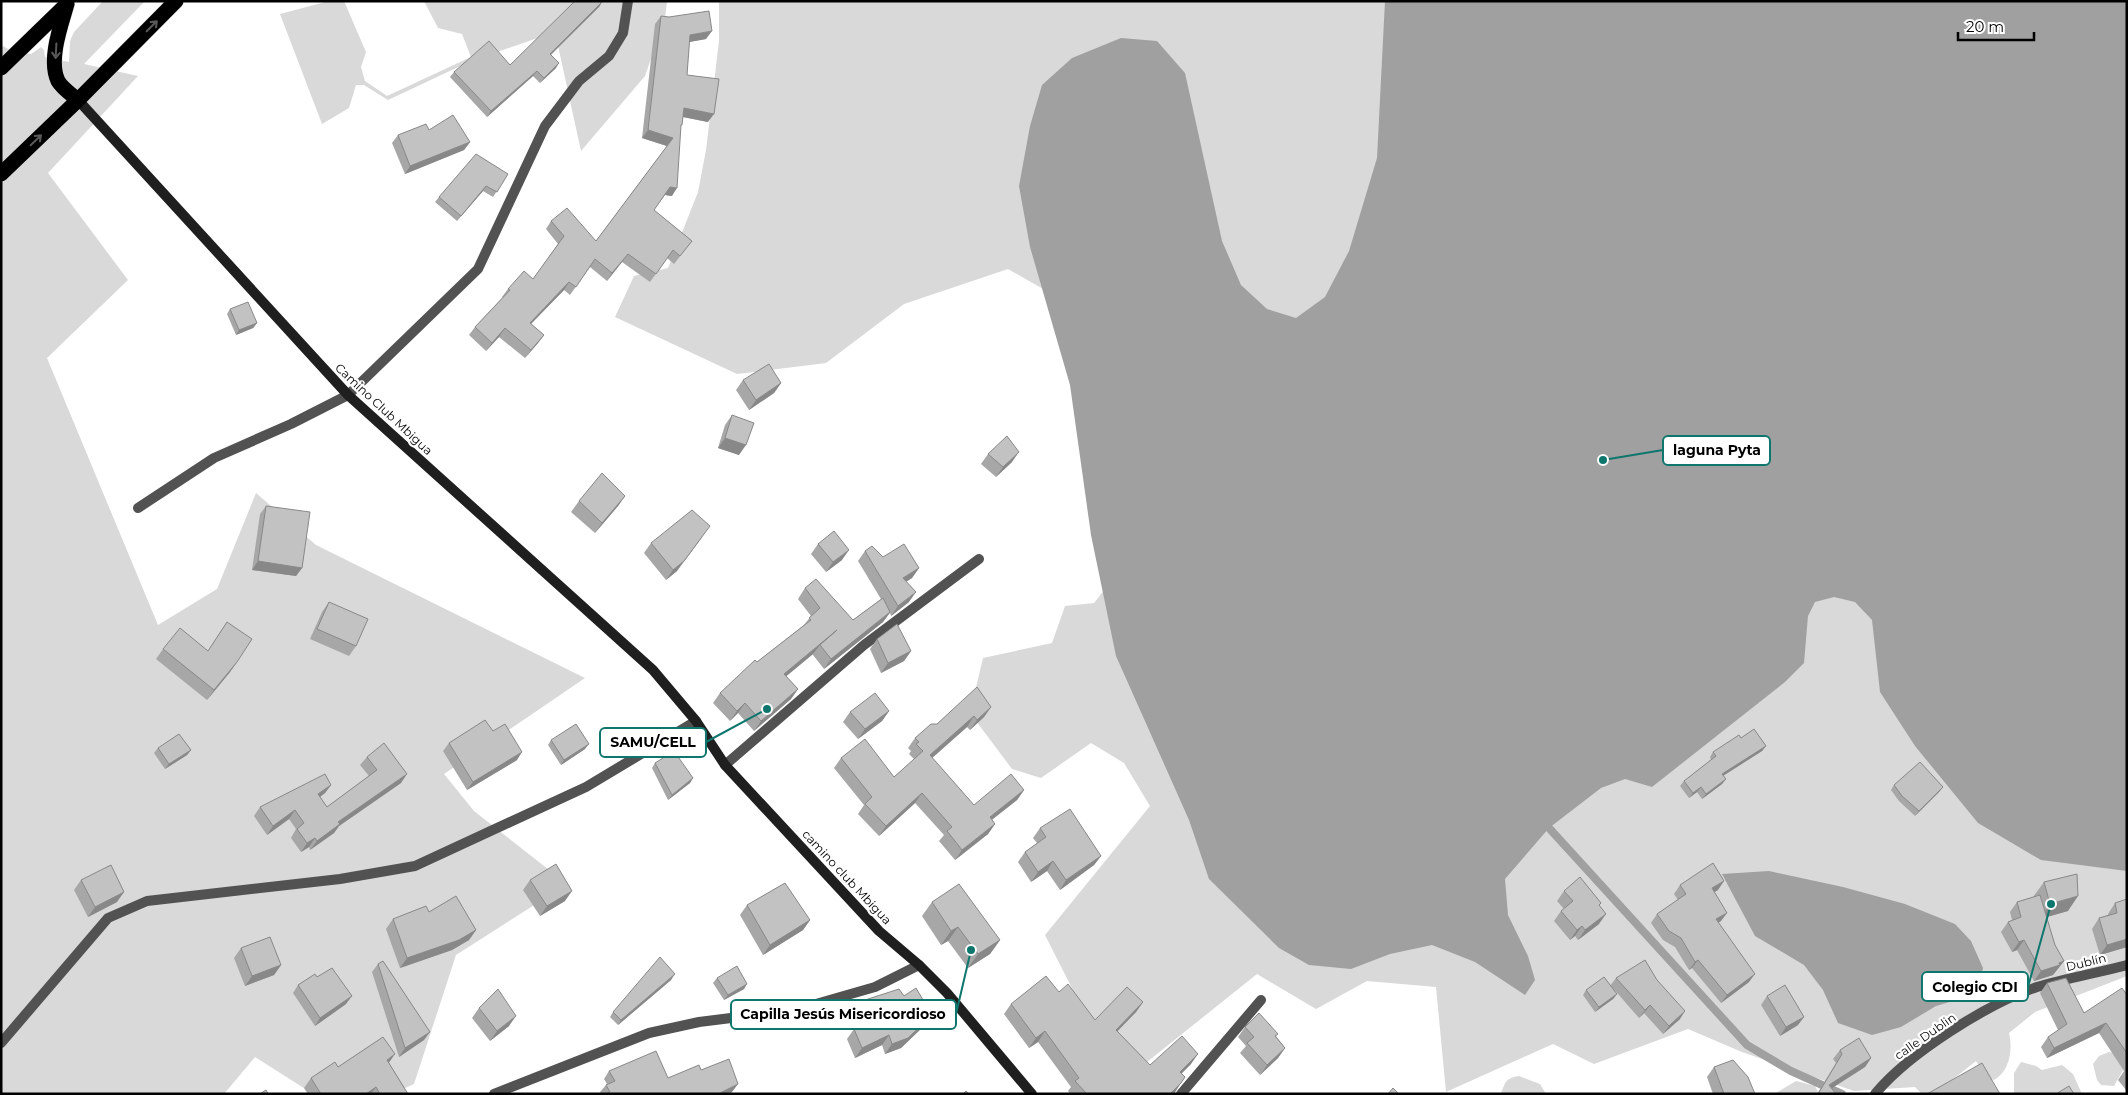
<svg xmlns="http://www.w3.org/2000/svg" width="2128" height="1095" viewBox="0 0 2128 1095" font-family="Montserrat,sans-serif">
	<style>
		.green { fill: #d9d9d9 }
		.water { fill: #a0a0a0 }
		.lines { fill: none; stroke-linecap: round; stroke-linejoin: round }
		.stream { stroke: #a0a0a0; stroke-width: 8 }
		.highway-casing { stroke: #dbdbdb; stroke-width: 16 }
		.street { stroke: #525252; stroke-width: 10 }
		.secondary { stroke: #1f1f1f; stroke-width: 10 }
		.highway { stroke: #000; stroke-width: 15 }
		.wall { fill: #a7a7a7 }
		.shaded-wall { fill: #888 }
		.building { fill: #c2c2c2; stroke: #888 }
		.oneway { stroke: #595959 }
		.labels { text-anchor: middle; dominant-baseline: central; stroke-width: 4.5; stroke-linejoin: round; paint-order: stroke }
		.street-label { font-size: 12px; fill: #000; stroke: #fff }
		.leader { fill: none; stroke: #0f766e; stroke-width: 2 }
		.callout-dot { fill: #0f766e; stroke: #fff; stroke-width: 2 }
		.callout { fill: #fff; stroke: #0f766e; stroke-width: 2 }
		.callout-label { font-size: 14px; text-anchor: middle; font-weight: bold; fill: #000 }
	</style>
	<rect width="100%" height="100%" fill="#fff"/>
	<!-- green -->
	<g class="green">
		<polygon points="103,1 145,1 84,64 138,76 48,173 128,280 47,358 158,625 217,589 256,493 316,545 585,678 444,774 474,811 567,884 456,955 414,1084 392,1094 306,1094 307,1090 255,1057 224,1094 1,1094 1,45 10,50 31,54 41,47 44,50 45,57 69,62 70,41 74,32"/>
		<polygon points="329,1 344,1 366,52 361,67 365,81 387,96 471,57 462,34 438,28 424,1 667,1 665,19 645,76 581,151 555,32 471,61 388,100 364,85 356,85 349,108 322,124 280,14"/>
		<path d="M719,1H2127V976L2035,1012L2009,1033C2013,1049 2010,1071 1994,1080L1983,1077L1982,1071L1976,1061L1934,1094L1921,1093L1915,1087L1854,1091L1742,1052L1688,1029L1594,1064L1553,1044L1446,1092L1436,987L1367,981L1316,1009L1257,974L1142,1066L1081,1006L1045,935L1150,806L1124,763L1091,743L1041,778L1012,769L970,713L983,658L1052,643L1065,606L1094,603L1116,575L1059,298L1008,269L904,304L826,363L737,374L615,317L634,276L668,268L698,192L706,150L719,41Z"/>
		<polygon points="2109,1052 2121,1054 2123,1070 2114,1086 2101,1085 2097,1080 2093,1064 2099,1056"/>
		<polygon points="2021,1062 2036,1066 2042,1070 2062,1065 2073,1074 2082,1094 2014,1094 2014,1073"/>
		<path d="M1519,1076L1540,1084L1546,1094H1501C1505,1082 1506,1078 1519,1076Z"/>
		<polygon points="1796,1081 1815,1086 1819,1094 1774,1094"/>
	</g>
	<!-- water -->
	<g class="water">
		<polygon points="1385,1 2127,1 2127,871 2041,860 1978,823 1915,746 1880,692 1872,620 1855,602 1834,597 1815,602 1808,616 1804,663 1785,682 1652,787 1625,779 1601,788 1549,828 1505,879 1508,915 1528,956 1535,980 1525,995 1475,962 1432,945 1390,954 1351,969 1309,965 1279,948 1209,879 1189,820 1116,656 1091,535 1070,385 1030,247 1019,186 1030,126 1042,85 1072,58 1121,38 1157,41 1185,73 1222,241 1241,285 1267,309 1296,318 1325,297 1349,251 1377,158"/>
		<polygon points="1769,871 1843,887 1905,904 1955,924 1971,941 1983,968 1977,994 1936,1006 1901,1027 1872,1035 1838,1023 1823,990 1804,965 1755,936 1722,874"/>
	</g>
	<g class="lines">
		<!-- stream -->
		<polyline class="stream" points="1549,828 1747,1045 1791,1071 1842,1094"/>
		<defs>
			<g id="highway">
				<path d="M67,4C61,25 48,60 58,81C62,88 72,95 78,100"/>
				<polyline points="1,68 65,6"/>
				<polyline points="1,174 78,100 176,1"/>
			</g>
		</defs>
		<!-- highway casing -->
		<use href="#highway" class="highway-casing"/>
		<!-- street -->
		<g class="street">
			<polyline points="138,508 214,458 291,424 348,395 478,269 545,126 579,81 609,56 623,33 628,1"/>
			<polyline points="725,765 864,645 979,559"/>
			<polyline points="1,1043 108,918 147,901 340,879 415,866 586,787 696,721"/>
			<polyline points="494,1094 649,1033 699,1022 795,1010 875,987 919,965"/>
			<polyline points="1181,1094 1261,1000"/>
			<path d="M1875,1094C1909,1053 1987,1004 2037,987C2066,978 2097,973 2127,965"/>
		</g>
		<!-- secondary -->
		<polyline class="secondary" points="78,100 348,395 653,670 696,721 725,765 879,931 919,965 947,993 1032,1094"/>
		<!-- highway -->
		<use href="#highway" class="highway"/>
	</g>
	<!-- wall -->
	<g class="wall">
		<polygon points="602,2 599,7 551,55 556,68 540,83 533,76 487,117 450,77 454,72 510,65"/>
		<polygon points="661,16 706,39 689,42 687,75 708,122 683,117 680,128 672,196 665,195 654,210 692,241 674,264 667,258 650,282 622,262 607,281 590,267 570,295 564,290 531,324 544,335 538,343 525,358 499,337 486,351 469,335 475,327 503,297 502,297 508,289 533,279 558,244 546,229 551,221 596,241 667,146 642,138 655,24"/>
		<polygon points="429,130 470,142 464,150 405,174 392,143 398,135"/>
		<polygon points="508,174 493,197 483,191 457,221 435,202 439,197"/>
		<polygon points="230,309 257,323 253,328 236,335 227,314"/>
		<polygon points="743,380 781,383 774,393 749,410 736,390"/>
		<polygon points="732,415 739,455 718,448 725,425"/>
		<polygon points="988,454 1012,462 996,477 981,464"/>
		<polygon points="625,496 618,506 595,533 571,512 579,501"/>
		<polygon points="266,506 302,568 296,576 252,570 260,514"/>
		<polygon points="651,543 677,571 666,580 644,553"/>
		<polygon points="818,544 842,560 826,572 811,554"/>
		<polygon points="865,551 919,568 912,578 906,582 909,602 891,616 890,613 883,622 824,669 813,655 813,654 786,676 798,689 791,699 754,731 738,713 730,721 713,703 720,693 757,662 804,625 811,616 798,599 805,588 853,620 881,599 858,561"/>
		<polygon points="329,602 356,646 349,656 310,639 322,612"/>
		<polygon points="227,622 237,662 230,672 207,700 156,659 163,649 208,651"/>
		<polygon points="877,639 911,651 904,661 881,673 870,649"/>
		<polygon points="991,707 984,717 970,730 967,727 932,758 974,805 1024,790 1017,800 992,820 995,824 988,834 955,860 939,841 944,835 915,803 879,836 858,814 864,805 834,768 841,758 894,777 914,759 909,754 911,751 908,748 915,738 937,724"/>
		<polygon points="889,711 882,721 858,739 843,722 850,712"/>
		<polygon points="1741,738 1766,746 1762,751 1723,776 1726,779 1722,784 1702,799 1697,792 1689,798 1680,786 1684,781 1711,760 1710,757 1713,752"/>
		<polygon points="551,740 585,749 561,765 548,745"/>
		<polygon points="449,743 517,760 467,790 443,751"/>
		<polygon points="158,748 191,750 187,755 165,769 154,753"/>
		<polygon points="367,757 401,783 339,826 334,833 310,850 309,847 301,852 291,838 296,829 289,819 267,835 254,816 260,807 331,785 325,793 320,797 327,807 369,776 360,765"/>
		<polygon points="655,763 693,778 690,783 668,800 652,768"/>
		<polygon points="1894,785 1943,787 1939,792 1915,816 1899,801 1891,790"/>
		<polygon points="1040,828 1101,856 1094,865 1060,890 1047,871 1031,882 1018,862 1025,852 1037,843 1033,838"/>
		<polygon points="81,880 117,902 88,917 74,890"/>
		<polygon points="530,880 565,901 540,916 523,890"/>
		<polygon points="2044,882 2068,911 2046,917 2055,945 2064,961 2053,975 2034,981 2017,950 2012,952 2001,932 2008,922 2012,920 2010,912 2017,902 2033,897"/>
		<polygon points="1680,885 1718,890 1714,892 1721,921 1718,923 1749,982 1721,1003 1692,968 1689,970 1675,947 1663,940 1651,923 1657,914 1678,900 1674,894"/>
		<polygon points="1564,891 1601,903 1599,906 1599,924 1578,940 1575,936 1570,940 1554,921 1561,911 1564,909 1557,901"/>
		<polygon points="932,902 1000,940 990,954 968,968 948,941 941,945 922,916"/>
		<polygon points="2115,903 2127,947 2100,955 2092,929 2099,918 2108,915 2108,914"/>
		<polygon points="747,905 810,920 803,930 763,955 740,915"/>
		<polygon points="429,912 476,930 469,940 452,950 400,968 386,929 393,919"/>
		<polygon points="241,948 281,965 274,975 245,986 234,958"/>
		<polygon points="378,964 424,1040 399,1057 372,972"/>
		<polygon points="317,977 346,1004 315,1026 293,993 298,985"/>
		<polygon points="717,978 744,989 724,1000 713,983"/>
		<polygon points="1616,978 1680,1019 1663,1034 1644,1013 1639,1018 1612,987 1617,994 1613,999 1595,1012 1583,995 1586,990 1610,986"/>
		<polygon points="671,980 618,1025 610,1017 613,1012"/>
		<polygon points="2047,983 2084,1013 2127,995 2127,1091 2118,1080 2124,1071 2099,1033 2047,1058 2041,1047 2048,1037 2058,1030 2040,993"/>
		<polygon points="1767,996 1798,1025 1780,1036 1761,1005"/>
		<polygon points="865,1000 925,1025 901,1048 885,1054 882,1045 855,1058 847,1039 854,1029 863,1024 858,1010"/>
		<polygon points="1143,1002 1136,1012 1117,1031 1150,1065 1191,1064 1182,1073 1174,1094 1070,1094 1068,1091 1071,1087 1038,1042 1029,1048 1004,1014 1011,1004 1095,1020"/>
		<polygon points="479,1008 509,1026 490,1041 472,1018"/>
		<polygon points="1245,1027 1278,1034 1276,1036 1285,1048 1278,1058 1260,1075 1240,1053 1246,1046 1238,1037"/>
		<polygon points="1840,1050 1871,1058 1865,1067 1831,1088 1836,1094 1817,1094 1836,1063 1833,1059"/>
		<polygon points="389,1063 408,1094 308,1094 304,1088 311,1078 338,1067"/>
		<polygon points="1714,1067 1755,1094 1713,1094 1707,1077"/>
		<polygon points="701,1070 732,1092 728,1094 601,1094 600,1092 606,1085 607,1084 604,1079 609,1071 668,1078"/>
	</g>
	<!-- shaded-wall -->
	<g class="shaded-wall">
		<polygon points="602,2 599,7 546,59 550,54"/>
		<polygon points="712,31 706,39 684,43 690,35"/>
		<polygon points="559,63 556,68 540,83 544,78"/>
		<polygon points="537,71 533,76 487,117 491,111"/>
		<polygon points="684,108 714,114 708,122 678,116"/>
		<polygon points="648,130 673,138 667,146 642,138"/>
		<polygon points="470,142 464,150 405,174 410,166"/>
		<polygon points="486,186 483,191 457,221 461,216"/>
		<polygon points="670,187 677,188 672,196 665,195"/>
		<polygon points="628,254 622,262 607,281 612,273"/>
		<polygon points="569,282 564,290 524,331 530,323"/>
		<polygon points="257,323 253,328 236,335 239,330"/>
		<polygon points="505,328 499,337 486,351 492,343"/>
		<polygon points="544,335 538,343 525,358 531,350"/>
		<polygon points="781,383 774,393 749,410 756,400"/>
		<polygon points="725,438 746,445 739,455 718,448"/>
		<polygon points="1019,452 1012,462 996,477 1003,467"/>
		<polygon points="625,496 618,506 595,533 602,523"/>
		<polygon points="703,536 677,571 666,580 673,570"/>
		<polygon points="849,550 842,560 826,572 833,562"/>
		<polygon points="258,561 302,568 296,576 252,570"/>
		<polygon points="919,568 912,578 896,588 903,578"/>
		<polygon points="916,592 909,602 891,616 898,606"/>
		<polygon points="890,612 883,622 824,669 831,659"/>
		<polygon points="837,630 820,645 813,654 777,684 784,674"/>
		<polygon points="911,651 904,661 881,673 888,663"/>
		<polygon points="237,662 230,672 207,700 214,690"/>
		<polygon points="798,689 791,699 754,731 761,721"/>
		<polygon points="745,703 738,713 730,721 737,711"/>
		<polygon points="991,707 984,717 970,730 977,720"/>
		<polygon points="889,711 882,721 858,739 865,729"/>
		<polygon points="974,716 967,727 923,766 930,755"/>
		<polygon points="589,744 585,749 561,765 564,760"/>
		<polygon points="1766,746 1762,751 1718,779 1722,774"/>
		<polygon points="191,750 187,755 165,769 169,764"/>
		<polygon points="522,752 517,760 467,790 473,782"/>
		<polygon points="407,774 401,783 339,826 334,833 310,850 317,841 338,822"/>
		<polygon points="693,778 690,783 668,800 672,795"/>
		<polygon points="1726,779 1722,784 1702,799 1706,794"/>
		<polygon points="331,785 325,793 312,803 318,794"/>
		<polygon points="1701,787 1697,792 1689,798 1693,793"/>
		<polygon points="1943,787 1939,792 1915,816 1919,811"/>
		<polygon points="1024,790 1017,800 982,827 990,817"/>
		<polygon points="922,793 915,803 879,836 886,826"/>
		<polygon points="295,810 289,819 267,835 273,826"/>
		<polygon points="995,824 988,834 955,860 962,850"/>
		<polygon points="315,838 309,847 301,852 307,843"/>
		<polygon points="1101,856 1094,865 1060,890 1066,880"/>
		<polygon points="1053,861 1047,871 1031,882 1038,872"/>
		<polygon points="1724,881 1718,890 1706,897 1712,888"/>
		<polygon points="572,891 565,901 540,916 547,906"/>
		<polygon points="124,892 117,902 88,917 95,907"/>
		<polygon points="2078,896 2068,911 2040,919 2050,904"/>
		<polygon points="1727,913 1721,921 1710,928 1716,919"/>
		<polygon points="1606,914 1599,924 1578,940 1585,930"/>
		<polygon points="810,920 803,930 763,955 770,945"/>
		<polygon points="1582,926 1575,936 1570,940 1577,930"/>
		<polygon points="958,927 948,941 941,945 951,931"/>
		<polygon points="476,930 469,940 452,950 400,968 407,958"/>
		<polygon points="2127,939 2127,947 2100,955 2107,945"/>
		<polygon points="1000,940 990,954 968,968 978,954"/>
		<polygon points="2024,940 2017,950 2012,952 2019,942"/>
		<polygon points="1698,960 1692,968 1689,970 1695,962"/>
		<polygon points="2064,961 2053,975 2034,981 2041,971"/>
		<polygon points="281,965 274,975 245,986 252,976"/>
		<polygon points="675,974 671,980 618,1025 621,1020"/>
		<polygon points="1755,974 1749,982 1721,1003 1727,995"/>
		<polygon points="747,984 744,989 724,1000 728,995"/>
		<polygon points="1617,994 1613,999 1595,1012 1599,1007"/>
		<polygon points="352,996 346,1004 315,1026 320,1018"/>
		<polygon points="1143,1002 1136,1012 1109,1040 1116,1030"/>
		<polygon points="1650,1005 1644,1013 1639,1018 1645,1010"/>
		<polygon points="1685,1011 1680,1019 1663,1034 1669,1026"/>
		<polygon points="932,1015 925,1025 901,1048 885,1054 892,1044"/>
		<polygon points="516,1016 509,1026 490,1041 497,1031"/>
		<polygon points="1804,1017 1798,1025 1780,1036 1786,1027"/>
		<polygon points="2106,1023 2099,1033 2047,1058 2054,1048"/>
		<polygon points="1045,1031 1038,1042 1029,1048 1036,1038"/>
		<polygon points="430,1032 424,1040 399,1057 405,1048"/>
		<polygon points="889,1035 882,1045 855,1058 862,1048"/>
		<polygon points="1285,1048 1278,1058 1260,1075 1267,1065"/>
		<polygon points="395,1054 388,1064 387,1060"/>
		<polygon points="1198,1054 1191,1064 1173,1082 1180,1072"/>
		<polygon points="1871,1058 1865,1067 1823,1094 1829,1085"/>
		<polygon points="1181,1083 1174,1094 1170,1094"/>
		<polygon points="738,1084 732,1092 728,1094 718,1094"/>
		<polygon points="376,1087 371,1094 366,1094"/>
	</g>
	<!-- building -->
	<g class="building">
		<polygon points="575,1 601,1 602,2 550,54 559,63 544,78 537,71 491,111 454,72 489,41 510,65"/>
		<polygon points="709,11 712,31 690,35 687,75 719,79 714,114 684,108 682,125 681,125 677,188 670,187 654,210 692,241 680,256 673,250 656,274 628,254 612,273 595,259 576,287 569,282 530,323 544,335 531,350 505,328 492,343 475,327 510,290 508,289 524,271 533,279 564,236 551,221 567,208 596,241 673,138 648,130 661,16 669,17"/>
		<polygon points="453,115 470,142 410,166 398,135 426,124 429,130"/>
		<polygon points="476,154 508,174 497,192 486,186 461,216 439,197"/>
		<polygon points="248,302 257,323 239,330 230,309"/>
		<polygon points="769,364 781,383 756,400 743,380"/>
		<polygon points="732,415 754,423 746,445 725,438"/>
		<polygon points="1007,436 1019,452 1003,467 988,454"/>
		<polygon points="602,473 625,496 602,523 579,501"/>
		<polygon points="266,506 310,512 302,568 258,561"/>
		<polygon points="692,510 710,526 684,561 673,570 651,543"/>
		<polygon points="834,531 849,550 833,562 818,544"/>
		<polygon points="904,544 919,568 903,578 916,592 898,606 865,551 872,546 883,557"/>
		<polygon points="816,579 853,620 883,598 890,612 831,659 820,645 837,630 784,674 798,689 761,721 745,703 737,711 720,693 755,660 757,662 811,620 809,618 820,608 805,588"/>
		<polygon points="329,602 368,619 356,646 317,629"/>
		<polygon points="227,622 252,639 237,662 214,690 163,649 180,628 208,651"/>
		<polygon points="897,624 911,651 888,663 877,639"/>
		<polygon points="977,687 991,707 977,720 974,716 930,755 974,805 1011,774 1024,790 990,817 995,824 962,850 947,831 952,827 922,793 886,826 865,804 872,797 841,758 865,739 894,777 923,751 916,744 919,742 915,738 931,724 937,724"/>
		<polygon points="875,693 889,711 865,729 850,712"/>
		<polygon points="485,720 493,731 505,724 522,752 473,782 449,743"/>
		<polygon points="576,724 589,744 564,760 551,740"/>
		<polygon points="1754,729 1766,746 1722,774 1726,779 1706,794 1701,787 1693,793 1684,781 1716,756 1713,752 1739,735 1741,738"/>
		<polygon points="179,734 191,750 169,764 158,748"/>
		<polygon points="384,743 407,774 338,822 340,824 317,841 315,838 307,843 297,829 304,823 295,810 273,826 260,807 325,774 331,785 318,794 327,807 377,770 367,757"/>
		<polygon points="674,751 693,778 672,795 655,763"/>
		<polygon points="1920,762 1943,787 1919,811 1902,796 1894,785"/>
		<polygon points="1070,809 1101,856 1066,880 1053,861 1038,872 1025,852 1046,837 1040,828"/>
		<polygon points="1713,863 1724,881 1712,888 1727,913 1716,919 1755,974 1727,995 1698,960 1695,962 1681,938 1669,931 1657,914 1686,894 1680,885"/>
		<polygon points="556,864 572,891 547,906 530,880"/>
		<polygon points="111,865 124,892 95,907 81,880"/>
		<polygon points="2077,874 2078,896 2050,904 2044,882"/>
		<polygon points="1580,877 1601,903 1599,905 1606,914 1585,930 1582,926 1577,930 1561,911 1573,901 1564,891"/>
		<polygon points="785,883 810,920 770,945 747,905"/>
		<polygon points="959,884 1000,940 978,954 958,927 951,931 932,902"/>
		<polygon points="2040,895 2055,945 2064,961 2059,963 2060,965 2041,971 2024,940 2019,942 2008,922 2021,917 2017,902"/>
		<polygon points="456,896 476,930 459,940 407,958 393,919 426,906 429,912"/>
		<polygon points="2127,899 2127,939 2107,945 2099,918 2117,913 2115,903"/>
		<polygon points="270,937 281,965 252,976 241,948"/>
		<polygon points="660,957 675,974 621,1020 613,1012"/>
		<polygon points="1645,960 1657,980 1685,1011 1669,1026 1650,1005 1645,1010 1616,978"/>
		<polygon points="383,961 430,1032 405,1048 378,964"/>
		<polygon points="737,966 747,984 728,995 717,978"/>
		<polygon points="332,968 352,996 320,1018 298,985 315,974 317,977"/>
		<polygon points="1046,976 1059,992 1068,984 1095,1020 1127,987 1143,1002 1116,1030 1150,1065 1182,1036 1198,1054 1180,1072 1185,1077 1181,1083 1170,1094 1087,1094 1075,1081 1079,1078 1045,1031 1036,1038 1011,1004"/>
		<polygon points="1604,977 1617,994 1599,1007 1586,990"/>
		<polygon points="2066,978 2084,1013 2122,988 2127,995 2127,1053 2106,1023 2054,1048 2048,1037 2067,1024 2047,983"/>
		<polygon points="1785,985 1804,1017 1786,1027 1767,996"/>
		<polygon points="916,988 932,1015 908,1038 892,1044 889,1035 862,1048 854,1029 872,1020 865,1000 899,989 904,996"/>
		<polygon points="498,989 516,1016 497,1031 479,1008"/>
		<polygon points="1259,1013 1278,1034 1275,1036 1285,1048 1267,1065 1247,1043 1254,1037 1245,1027"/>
		<polygon points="383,1037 395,1054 387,1060 408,1094 380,1094 376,1087 366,1094 321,1094 311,1078 335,1062 338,1067"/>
		<polygon points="1859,1038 1871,1058 1829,1085 1836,1094 1818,1094 1842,1054 1840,1050"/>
		<polygon points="656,1051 668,1078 699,1065 701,1070 729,1059 738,1084 718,1094 606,1094 610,1092 606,1085 615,1081 609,1071"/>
		<polygon points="1733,1060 1748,1077 1755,1094 1724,1094 1714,1067"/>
		<polygon points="1982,1063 2000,1094 1927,1094"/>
		<polygon points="2069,1086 2074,1094 2056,1094"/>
		<polygon points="1393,1088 1399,1094 1388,1094"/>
		<polygon points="266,1090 268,1094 260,1094"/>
		<polygon points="966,1091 969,1094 963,1094"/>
	</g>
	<!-- one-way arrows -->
	<defs><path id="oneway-shaft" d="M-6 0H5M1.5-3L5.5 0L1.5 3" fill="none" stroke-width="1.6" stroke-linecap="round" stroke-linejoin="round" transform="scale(1.25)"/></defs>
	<g class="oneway">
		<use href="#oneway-shaft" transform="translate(152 26) rotate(-45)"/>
		<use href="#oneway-shaft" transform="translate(56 51) rotate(93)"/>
		<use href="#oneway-shaft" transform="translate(36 140) rotate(-44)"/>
	</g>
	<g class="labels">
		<!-- street labels -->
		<g class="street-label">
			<text transform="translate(384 409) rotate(43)">Camino Club Mbigua</text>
			<text transform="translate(847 877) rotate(47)">camino club Mbigua</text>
			<text transform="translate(2086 962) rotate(-14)">Dublín</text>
			<text transform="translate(1925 1036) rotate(-35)">calle Dublin</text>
		</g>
	</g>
	<!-- callouts -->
	<path class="leader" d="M1603 460L1663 450M767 709L706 742M2051 904L2028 987M971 950L956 1014"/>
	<g class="callout-dot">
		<circle cx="1603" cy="460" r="5"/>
		<circle cx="767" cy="709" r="5"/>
		<circle cx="2051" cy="904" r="5"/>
		<circle cx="971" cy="950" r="5"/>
	</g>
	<g class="callout">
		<rect x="1663" y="436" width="107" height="29" rx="5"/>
		<rect x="600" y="728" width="106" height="29" rx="5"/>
		<rect x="1922" y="972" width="106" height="29" rx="5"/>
		<rect x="731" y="1000" width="225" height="29" rx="5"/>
	</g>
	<g class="callout-label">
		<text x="1717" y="455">laguna Pyta</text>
		<text x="653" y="747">SAMU/CELL</text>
		<text x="1975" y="992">Colegio CDI</text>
		<text x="843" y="1019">Capilla Jesús Misericordioso</text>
	</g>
	<!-- border -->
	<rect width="2128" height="1095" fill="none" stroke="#000000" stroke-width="5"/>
	<!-- scale -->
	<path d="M1958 32v8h76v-8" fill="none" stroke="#000000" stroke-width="2.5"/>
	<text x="1966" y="32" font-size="15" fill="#000000" stroke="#ffffff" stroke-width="4" paint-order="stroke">20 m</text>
</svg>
